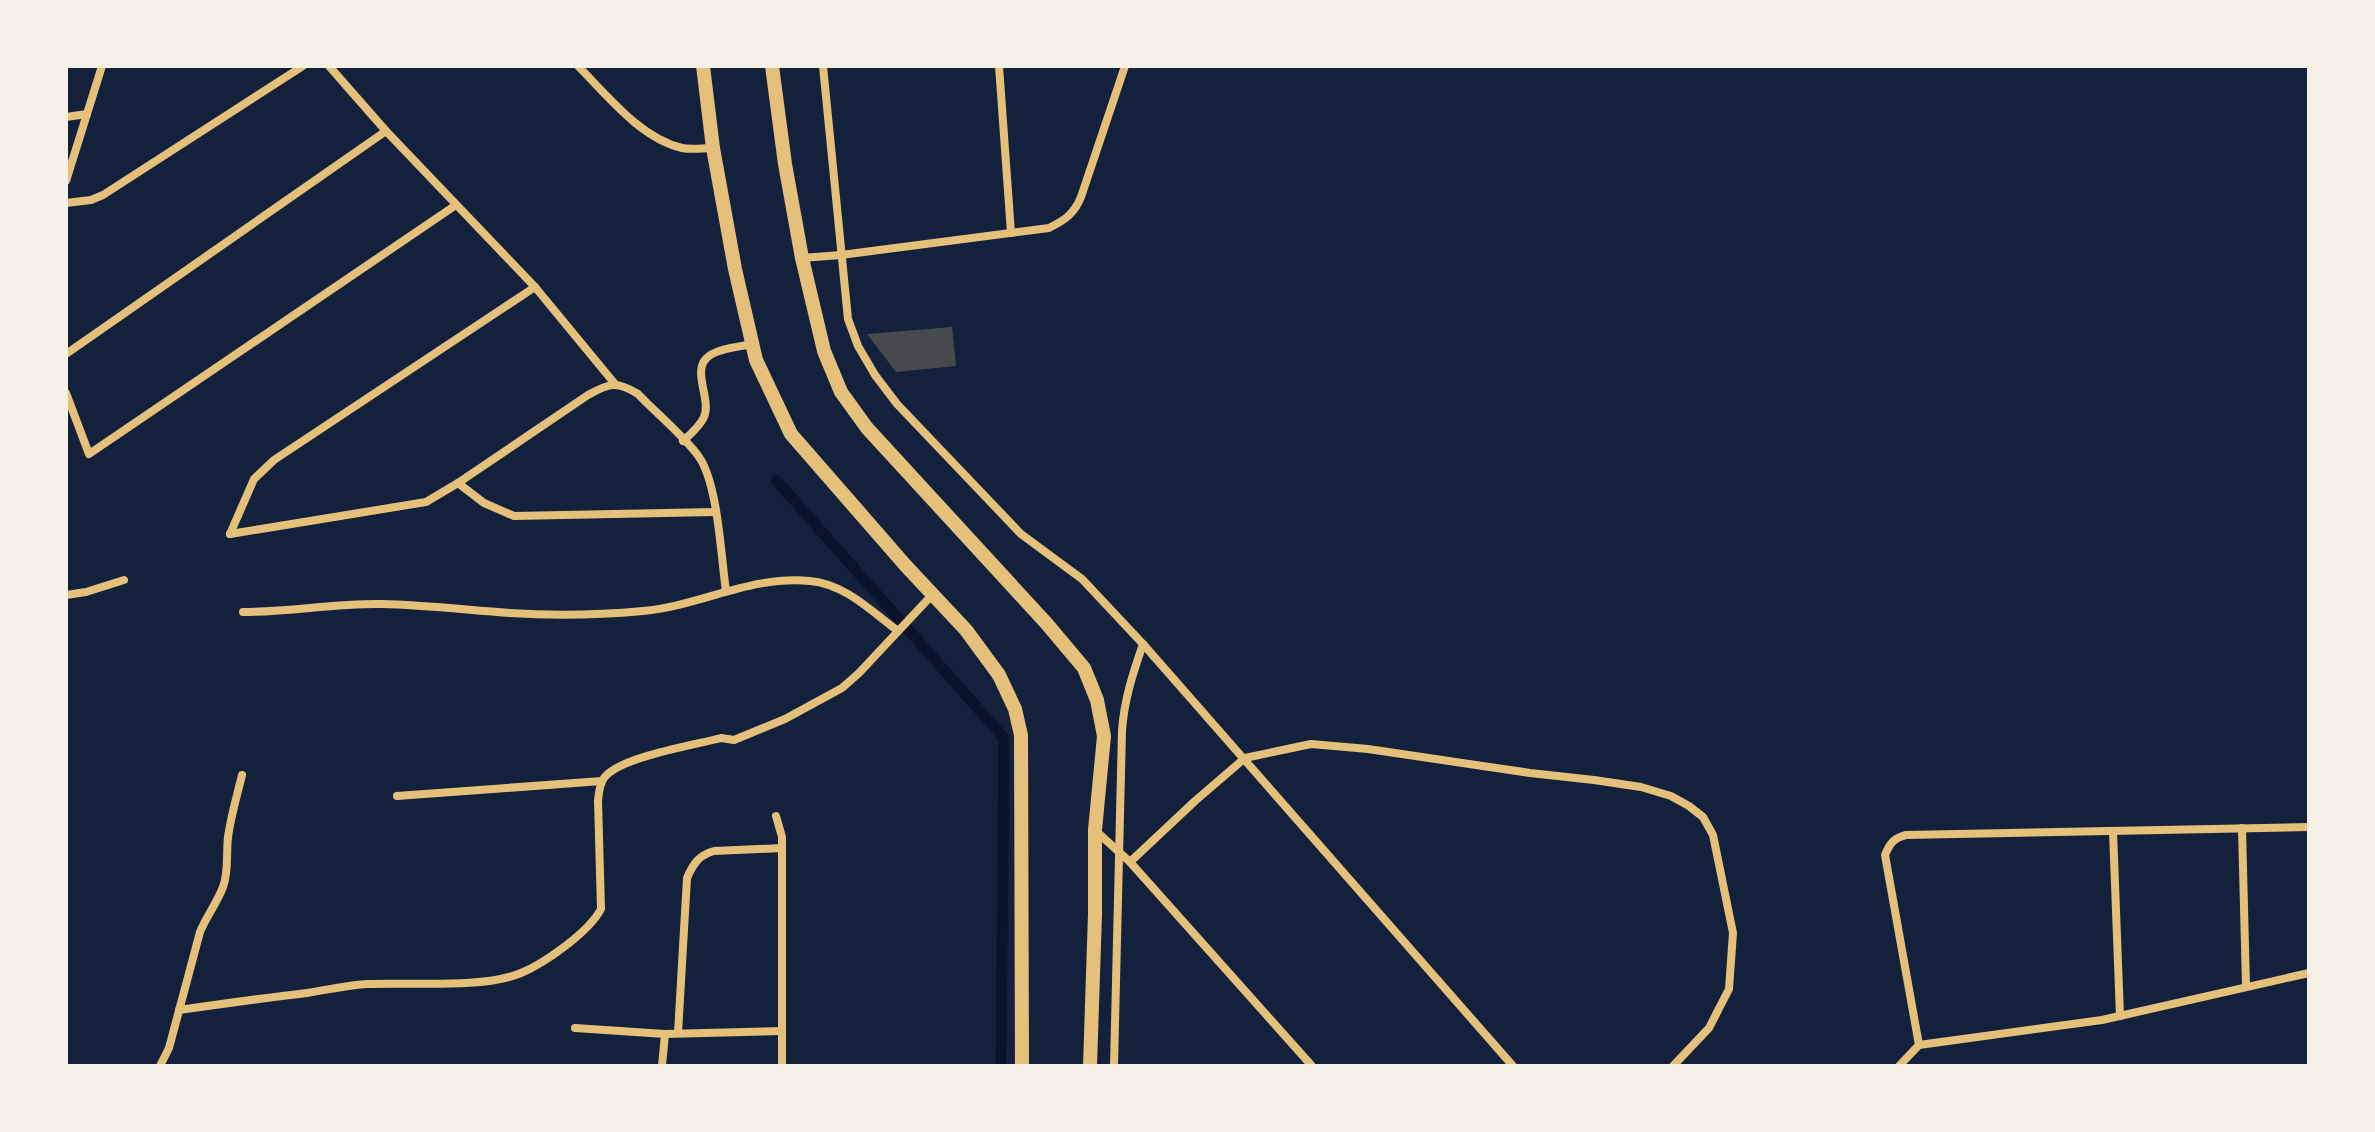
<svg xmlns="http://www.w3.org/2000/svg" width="2375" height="1132" viewBox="0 0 2375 1132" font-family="Poppins,sans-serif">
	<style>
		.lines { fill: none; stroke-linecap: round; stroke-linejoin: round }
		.stream { stroke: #0b132b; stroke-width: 11 }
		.building { fill: #48494c }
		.minor { stroke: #e5c07b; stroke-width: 8 }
		.tertiary { stroke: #e5c07b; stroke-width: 14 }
	</style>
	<rect width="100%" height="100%" fill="#14213d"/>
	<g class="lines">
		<!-- stream -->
		<polyline class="stream" points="777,481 1004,738 1001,1066"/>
	</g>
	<!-- building -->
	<polygon class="building" points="952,327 956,366 896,372 867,334"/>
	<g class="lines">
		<!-- minor -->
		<g class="minor">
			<polyline points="329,66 386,131 535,287 615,384"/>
			<path d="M578,66C607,95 640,138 682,148C691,150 703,148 713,148"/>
			<polyline points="823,66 848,319 858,346 875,375 897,404 1021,534 1082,579 1143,644 1513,1066"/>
			<polyline points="999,66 1011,233"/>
			<polyline points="66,117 87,114"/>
			<polyline points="66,181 102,66"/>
			<polyline points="66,203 91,200 103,195 303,66"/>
			<path d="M802,258L841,255L1049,228C1065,220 1074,214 1081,197L1125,66"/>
			<polyline points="66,354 386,131"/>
			<polyline points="66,393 89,454 456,205"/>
			<path d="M683,441C691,434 700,426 704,417C712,399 690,369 709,356C720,348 739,347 752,344"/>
			<polyline points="458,483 484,503 514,516 715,512"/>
			<path d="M230,534L426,502L458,483L588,395C609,383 617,381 638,394C656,413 685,437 699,457C718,484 721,557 726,591"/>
			<polyline points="230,534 254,479 274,460 535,287"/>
			<polyline points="66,595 86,592 124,580"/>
			<path d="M243,612C290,612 336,603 382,604C425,605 467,610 510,613C554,616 599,615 643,611C700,606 751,575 810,581C845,584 871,611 898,631"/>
			<polyline points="397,796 602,781"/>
			<polyline points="776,816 782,837 782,1066"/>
			<polyline points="2242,828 2246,986"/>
			<polyline points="1096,831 1130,862 1312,1066"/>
			<polyline points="2113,831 2120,1016"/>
			<polyline points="1130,862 1195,801 1245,758 1311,744 1368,749 1530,773 1594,780 1641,787 1671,796 1689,806 1703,817 1713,835 1733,933 1729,989 1709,1028 1673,1066"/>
			<path d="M179,1010C221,1004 264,998 307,993C327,990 347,985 368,984C410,982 483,989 521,973C545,963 589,932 601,909L598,801C599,793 599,785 604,778C619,757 695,745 721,738L734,740L785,719L842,688L859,673L932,595"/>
			<polyline points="575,1028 665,1034 782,1031"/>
			<path d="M678,1033L687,878C693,864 699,855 714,851L782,848"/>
			<path d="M1919,1045L1885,855C1890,843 1894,838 1906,835L2309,827"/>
			<path d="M160,1066L169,1048L200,932C206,917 217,903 223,887C229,871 226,854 228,837C231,815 237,796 242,775"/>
			<polyline points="662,1066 665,1034"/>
			<path d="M1114,1066L1122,731C1124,700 1133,673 1143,644"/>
			<polyline points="1899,1066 1919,1045 2102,1020 2309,973"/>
		</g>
		<!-- tertiary -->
		<g class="tertiary">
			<polyline points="703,66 713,148 735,269 756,360 791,434 906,566 966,630 999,675 1015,709 1021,735 1022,1066"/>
			<polyline points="772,66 785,164 802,258 824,351 841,392 867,428 1047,624 1084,668 1097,700 1104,736 1095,830 1095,914 1090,1066"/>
		</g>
	</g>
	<!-- border -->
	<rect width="2375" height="1132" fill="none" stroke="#f6f1e7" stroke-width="136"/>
</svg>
